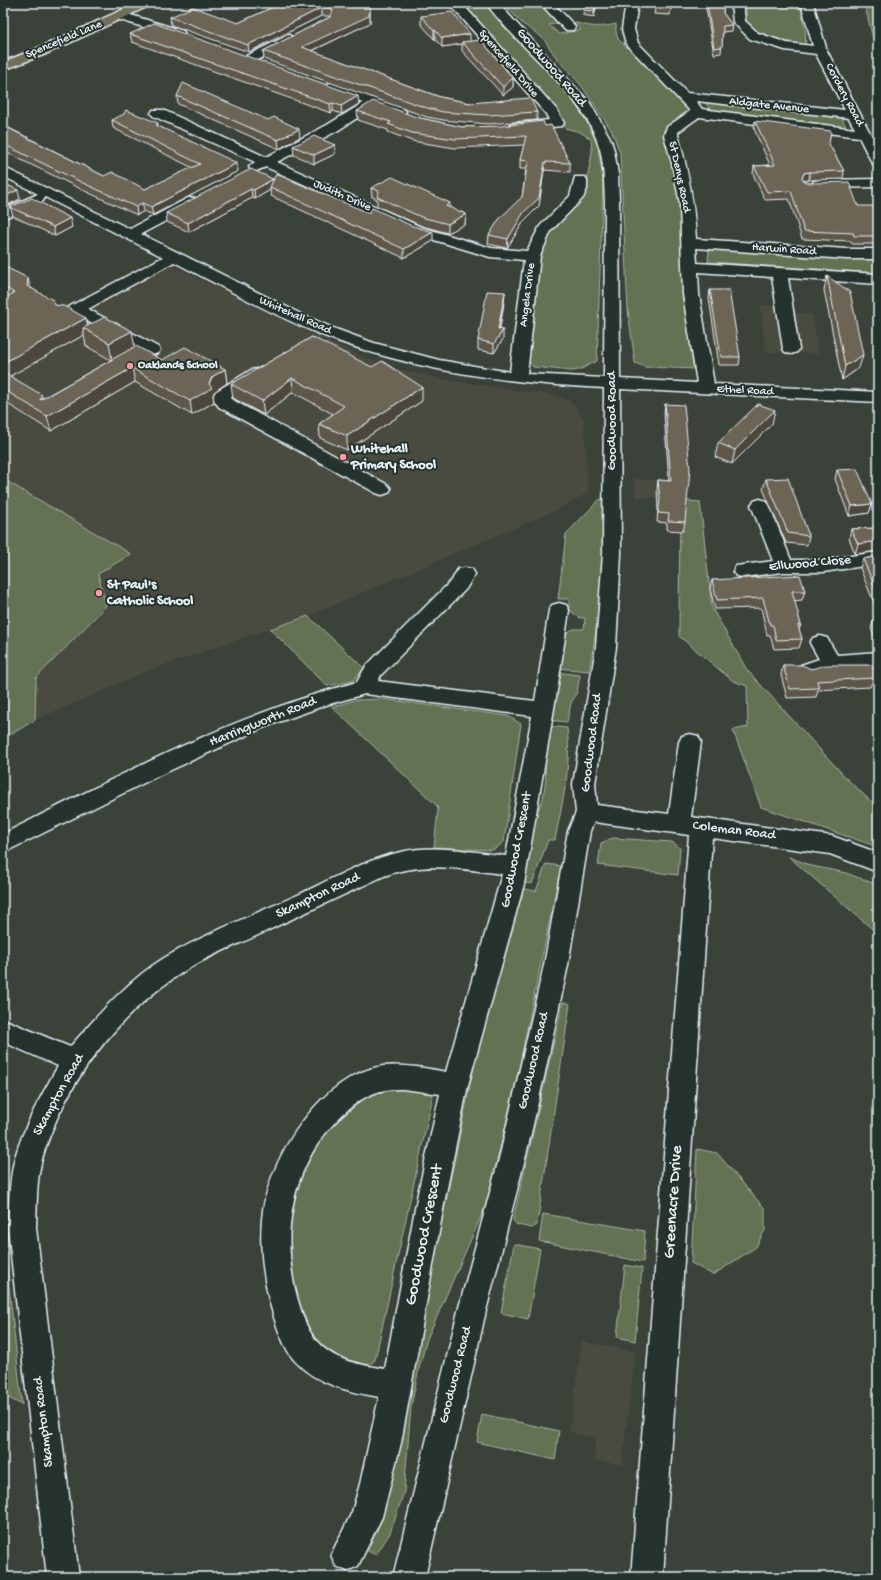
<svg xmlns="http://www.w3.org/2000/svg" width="881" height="1580" viewBox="0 0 881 1580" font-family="'Gochi Hand',sans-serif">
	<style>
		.built { fill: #4a4c41 }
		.green { fill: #657152; stroke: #a6b1a5 }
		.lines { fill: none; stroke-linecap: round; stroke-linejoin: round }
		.minor-casing { stroke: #e8f1f8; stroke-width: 3 }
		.major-casing { stroke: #e8f1f8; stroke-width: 3 }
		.minor { fill: #26332d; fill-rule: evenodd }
		.major { fill: #716e59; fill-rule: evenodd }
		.wall { fill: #5d5749; stroke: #e8f1f8; fill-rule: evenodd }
		.shaded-wall { fill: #4c473c; stroke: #e8f1f8 }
		.building { fill: #6c6555; stroke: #e8f1f8 }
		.poi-dot { fill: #ff9aa2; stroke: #26332d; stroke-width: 1.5 }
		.labels { text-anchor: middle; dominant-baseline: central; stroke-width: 4; stroke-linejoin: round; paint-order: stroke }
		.far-street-label { font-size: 12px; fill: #e8f1f8; stroke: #26332d }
		.far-poi-label { font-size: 12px; font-weight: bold; fill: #e8f1f8; stroke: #26332d; text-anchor: start }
		.street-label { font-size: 14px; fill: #e8f1f8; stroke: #26332d }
		.poi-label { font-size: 14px; font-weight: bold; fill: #e8f1f8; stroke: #26332d; text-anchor: start }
		.near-street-label { font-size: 17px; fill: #e8f1f8; stroke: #26332d }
	</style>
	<rect width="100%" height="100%" fill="#3b4239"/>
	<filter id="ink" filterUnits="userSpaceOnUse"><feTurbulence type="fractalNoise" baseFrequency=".025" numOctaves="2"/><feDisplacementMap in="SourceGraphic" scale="8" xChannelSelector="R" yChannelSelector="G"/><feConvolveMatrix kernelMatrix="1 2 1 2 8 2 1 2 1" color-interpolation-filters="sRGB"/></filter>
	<g filter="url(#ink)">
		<!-- built -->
		<g class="built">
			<polygon points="157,258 310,333 387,367 441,379 556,396 568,400 576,406 584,420 588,493 554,511 317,612 148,671 35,720 3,739 3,339"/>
			<polygon points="760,305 789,306 798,314 812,314 819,354 766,352"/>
			<polygon points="634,479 682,481 683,499 635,497"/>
			<polygon points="582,1341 635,1352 622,1465 594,1460 596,1438 569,1432"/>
		</g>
		<!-- green -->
		<g class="green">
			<path d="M502,3H541L561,23L549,25L559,34L581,30L574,22C589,27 600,28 616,24V32L618,39L661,79L690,111L688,115L664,130L663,134L673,162L680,198L696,369L645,367L635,363L628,310L620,153L612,131L581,85L558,60L543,38L523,24Z"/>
			<polygon points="746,3 800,3 806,36 805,46 760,35 746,23"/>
			<polygon points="864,3 878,3 878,54 876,50"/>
			<polygon points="481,6 489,7 566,90 587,122 598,147 603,180 597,361 579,370 572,371 533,367 526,357 539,257 545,238 556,223 579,202 585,192 592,152 591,139 580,132 565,128 565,125 467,10 472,7"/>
			<polygon points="704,101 842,118 847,129 712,112"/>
			<polygon points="709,248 878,257 878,273 708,262"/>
			<polygon points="3,479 131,554 98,574 106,606 36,678 35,720 3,739"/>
			<path d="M600,499L604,500C605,558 600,614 589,671L557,668L565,634L573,629H584L585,618H580L569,610V599H558L566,534Z"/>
			<polygon points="680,500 700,502 712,608 747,670 848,780 878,808 878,847 761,807 733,730 748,727 747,686 733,681 679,636"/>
			<polygon points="308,616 364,668 353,681 327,686 270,629"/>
			<polygon points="556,672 580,675 577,692 571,703 567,722 548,720"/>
			<polygon points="382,699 508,716 521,724 504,842 495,849 490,850 434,847 438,809 437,806 332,707 355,700"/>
			<path d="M548,726L567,728C572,765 562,804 555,840H548L532,884L520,882L530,831L543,798L546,779L544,759Z"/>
			<polygon points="613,838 672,842 680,848 678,875 598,865 601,843"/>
			<polygon points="789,857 812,866 846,873 878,885 878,934"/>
			<polygon points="546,864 561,866 518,1073 487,1203 427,1339 419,1368 411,1407 404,1492 390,1533 376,1555 368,1551 368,1543 386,1491 485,1013 519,888 536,891"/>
			<polygon points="563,1002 570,1004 537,1225 532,1228 517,1225 513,1220"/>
			<path d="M384,1085L424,1089L433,1096L375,1360L366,1368L341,1366L311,1339C309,1325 303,1314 298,1301C292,1284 291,1267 290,1249L282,1245L298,1165L329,1129L369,1094Z"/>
			<polygon points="697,1149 717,1153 765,1209 765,1230 756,1247 713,1275 691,1263"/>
			<polygon points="3,1206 8,1207 6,1259 22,1405 3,1395"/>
			<polygon points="543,1214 645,1231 643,1262 539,1241"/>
			<polygon points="514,1244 540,1249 528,1319 501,1313"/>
			<polygon points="625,1265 642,1268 635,1341 617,1337"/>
			<polygon points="482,1414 559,1431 555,1460 477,1442"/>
		</g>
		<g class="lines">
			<defs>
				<g id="minor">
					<polygon points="454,3 485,3 483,5 466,8 557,110 564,123 562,126 515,131 510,130 508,127 510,124 549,120 546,114 454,9 452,6"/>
					<path d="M486,3H498L590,103L610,138L614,150L618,174L619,200L620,379L697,383L683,294L680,204L672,163L664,135L667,127L690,111L626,44L622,29L626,3H638L634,29L638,43L687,93L845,110L816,54L785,50L750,39L733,22L731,3H743L745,21L758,33L787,43L813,46L801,3H813L827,51L878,148V165L873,164L871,161L859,137L699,117L678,132V135C688,170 694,202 696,239L846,249H878V259H846L696,248L697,263L878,274V284L788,278L799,349L797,352L791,354L785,352L783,349L772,277L698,272L699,294L714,384L878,392V402L620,389L621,554L616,647L595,784L597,805L669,814L679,742L682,736L690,734L698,736L701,742L691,817L832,836L878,853V872L830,854L712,838L663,1577H631L689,835L594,822L590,831L568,965L544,1077L526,1155L486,1311L425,1577H393L458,1311L500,1155L518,1077L544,965L568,831L576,812L573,784L596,647L603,554L604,388C506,383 413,371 322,335C271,314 223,287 174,262L88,309L158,347L160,350L158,353L152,355L146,353L76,315L65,320L59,318L57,315L59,312L163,257L45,197L43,201L3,219V209L38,194L3,176V167L130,229L188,198H198L200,201L198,204L141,234L299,313L333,328L374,343L439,360L510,372L524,260L490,257L411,233L266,167L256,171L251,170L249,167L255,162L153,116L151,113L153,110H163L266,157L327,125L363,103L325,90L324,87L330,83L335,84L404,109L406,112L404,115H394L374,107L337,131L277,162L421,227L491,248L527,251L540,226L570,196L575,177H585L587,180V189L583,198L551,231L540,256L527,374L604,378L605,200C604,183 604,165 600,149C583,90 520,51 486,3ZM696,101L849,118L855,129L702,109Z"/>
					<polygon points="540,3 553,3 573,24 575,27 573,30 565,30"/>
					<polygon points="121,12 183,31 185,34 179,38 117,19 115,16"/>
					<polygon points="289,35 295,39 293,42 254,62 250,63 244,59 246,56"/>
					<polygon points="878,179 878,187 819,188 814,187 812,184 814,181 819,180"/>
					<polygon points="257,369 263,370 265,374 263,378 230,398 231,399 388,485 391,489 388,493 382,495 376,493 219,407 213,399 215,392 251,370"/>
					<polygon points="760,499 766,501 769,505 791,560 823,560 878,552 878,564 823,572 784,572 743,577 736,576 733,571 736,566 773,561 751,505 754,501"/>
					<path d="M465,568L472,569L475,574L466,589L381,675L378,681L535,701L549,610L552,605L559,603L566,605L569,610L558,685L524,884L468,1085L446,1193L401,1443L382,1517L358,1566L347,1571L336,1566L331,1555L352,1512L360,1484L379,1397C351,1392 318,1385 297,1363C283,1350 274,1318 269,1300C262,1270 259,1240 263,1210C272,1154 322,1075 383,1066C404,1064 426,1068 446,1072L502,874C459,869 426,861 384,876C341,896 298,916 256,936C230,948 203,958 180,974C117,1015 63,1086 42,1159C36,1181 37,1205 36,1228L79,1577H47L8,1228C9,1206 9,1183 14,1161C23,1127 41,1096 58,1066L3,1042V1019L70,1047C98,1015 127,981 164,958C207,933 255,914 300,894C332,879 366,859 401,852C435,844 471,852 506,856L532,716L365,694L326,705L265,727L158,776L3,853V834C118,776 233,715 357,682L366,666L452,580L458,569ZM403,1089L440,1094L418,1193L385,1369C365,1365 342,1363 325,1349C308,1336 303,1317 297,1297C280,1233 291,1166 339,1118C359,1099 374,1088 403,1089Z"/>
					<polygon points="820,636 827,638 837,655 878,652 878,666 834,670 808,677 801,675 798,670 801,665 819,659 810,643 813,638"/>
				</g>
				<polygon id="major" points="137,3 153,3 151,5 46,54 3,70 3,62 38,48"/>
			</defs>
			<!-- minor casing -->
			<use href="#minor" class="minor-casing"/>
			<!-- major casing -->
			<use href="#major" class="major-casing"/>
			<!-- minor -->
			<use href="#minor" class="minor"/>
			<!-- major -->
			<use href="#major" class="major"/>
		</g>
		<!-- wall -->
		<g class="wall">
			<polygon points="282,3 370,3 370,23 312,51 440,97 470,103 537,112 537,120 488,124 443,120 427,117 264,59 263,51 330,17 330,16 321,16 249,52 171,25 170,17 238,23"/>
			<polygon points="584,3 597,3 594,17 583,15"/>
			<polygon points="656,3 672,3 670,15 654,14"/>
			<polygon points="705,3 724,3 723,13 732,25 731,31 723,32 721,53 714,54"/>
			<polygon points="421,16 470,41 513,78 513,87 503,95 462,51 462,44 442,47 435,39 434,39 421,24"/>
			<polygon points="130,34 359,104 342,114 333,111 331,113 132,42"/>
			<polygon points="177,96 300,137 279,149 178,104"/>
			<polygon points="357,111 416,117 462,127 545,126 570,163 570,172 544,170 539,206 524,221 507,248 488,244 489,235 522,197 526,169 520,169 520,160 524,145 455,148 412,141 388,132 388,130 358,120"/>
			<polygon points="112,120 158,123 158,126 238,171 153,215 144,211 137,215 85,191 3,151 3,123 7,125 7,127 104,176 145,189 193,168 113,128"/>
			<polygon points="755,121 829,144 844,171 843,179 809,180 804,181 805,182 858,206 878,213 878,244 852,244 851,241 802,239 789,199 765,200 753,174 754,166 770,165 754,129"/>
			<polygon points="335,145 335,154 314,164 294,155 293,146"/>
			<polygon points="273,179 433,241 404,258 271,196 270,190 255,199 252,198 189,232 167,222 166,213"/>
			<polygon points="371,188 450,208 466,214 465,224 448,233 422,226 377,206 377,199 372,197"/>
			<polygon points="10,207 72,227 55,236 13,216"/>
			<path d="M3,266L30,287L55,305L86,318L88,325L135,347L162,360L225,369L227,383L214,392L213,395L214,402L192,415L135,382L51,431L3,401ZM84,335L86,346L111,360L43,398L10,376Z"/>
			<polygon points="827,276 859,368 842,380 824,290"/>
			<polygon points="710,290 740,357 739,365 719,365 709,298"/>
			<polygon points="505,292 504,302 500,329 503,339 494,353 478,350 478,340"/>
			<polygon points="312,337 422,401 347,450 320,438 319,424 333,414 293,392 264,415 233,398 231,384"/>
			<polygon points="665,404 685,522 683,531 667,530 667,523 657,522 658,509 657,489 658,480 669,481 664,413"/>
			<polygon points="772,424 732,464 715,457 718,443"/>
			<polygon points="837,470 872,504 869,513 849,516 835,479"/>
			<polygon points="766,479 809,536 807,545 786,543 763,489"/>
			<polygon points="878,528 878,551 855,554 849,538 851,529"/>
			<polygon points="878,556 878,613 860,568 863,559"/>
			<polygon points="712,580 805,591 802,600 794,601 801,625 799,630 802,639 799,648 774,649 770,635 767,635 761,608 715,609 710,589"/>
			<polygon points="874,619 878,619 878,644 877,644 871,628"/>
			<polygon points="783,665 874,678 870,687 818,690 816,697 787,698 781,675"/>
		</g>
		<!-- shaded-wall -->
		<g class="shaded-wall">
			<polygon points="370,3 370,23 303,55 302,47"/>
			<polygon points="596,3 597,3 594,17 594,11"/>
			<polygon points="321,8 321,16 249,52 248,45"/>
			<polygon points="435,30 435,39 434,39 434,31"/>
			<polygon points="470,34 470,43 462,42 462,44 442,47 442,38"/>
			<polygon points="513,78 513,87 503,95 503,87"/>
			<polygon points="358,96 359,104 342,114 341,106"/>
			<polygon points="333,103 333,111 331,113 330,104"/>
			<polygon points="299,129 300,137 279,149 278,140"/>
			<polygon points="335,145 335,154 314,164 314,155"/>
			<polygon points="545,162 544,170 539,206 524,221 507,248 508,239"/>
			<polygon points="237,163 238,171 153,215 151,207"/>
			<polygon points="810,172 809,180 803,181 802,178 804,173"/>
			<polygon points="273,179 273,188 270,187 270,190 255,199 254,190"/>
			<polygon points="251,189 252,198 189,232 188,223"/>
			<polygon points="18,190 20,199 3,207 3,197"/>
			<polygon points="142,203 144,211 137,215 136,207"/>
			<polygon points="450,203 450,212 446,206"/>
			<polygon points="466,214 465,224 448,233 448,224"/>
			<polygon points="70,218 72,227 55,236 53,227"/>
			<polygon points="433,232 433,241 404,258 404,249"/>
			<polygon points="28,278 31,292 27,286"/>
			<polygon points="505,292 504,302 498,338 503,330 503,339 494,353 494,344 498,329"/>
			<polygon points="86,318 89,331 83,328 84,335 3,380 3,363"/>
			<polygon points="132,331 135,349 112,360 109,343"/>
			<polygon points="863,355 859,368 842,380 845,366"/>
			<polygon points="132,368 135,382 51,431 47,416"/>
			<polygon points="225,369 227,383 214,392 213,395 214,402 192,415 190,401 209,384 212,377"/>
			<polygon points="292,378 293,392 264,415 262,401"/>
			<polygon points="422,387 422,401 347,450 347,436"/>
			<polygon points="775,410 772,424 732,464 735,450"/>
			<polygon points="872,504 869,513 849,516 852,506"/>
			<polygon points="878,541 878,551 855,554 858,544"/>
		</g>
		<!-- building -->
		<g class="building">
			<polygon points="282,3 370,3 369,16 302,47 440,97 470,103 530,98 537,112 488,115 443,112 427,108 263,51 330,17 333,11 330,8 321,8 248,45 170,17 193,7 238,23"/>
			<polygon points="584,3 596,3 594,11 583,10"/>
			<polygon points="656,3 672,3 670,8 655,7"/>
			<polygon points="707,3 724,3 723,13 732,25 723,26 722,47 714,48"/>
			<polygon points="452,12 470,34 442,38 435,30 434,31 421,16"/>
			<polygon points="154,23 358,96 341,106 333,103 330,104 130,34"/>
			<polygon points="481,40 513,78 503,87 462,42"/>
			<polygon points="183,83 268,120 274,117 299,129 278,140 177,96"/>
			<polygon points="373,101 416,117 462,127 501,126 543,121 545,126 551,125 570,163 545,162 539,198 524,212 508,239 489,235 500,218 522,197 528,161 520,160 526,136 455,139 412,133 388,124 391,122 357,111"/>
			<polygon points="126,110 158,123 156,125 237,163 151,207 142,203 136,207 83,183 3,144 3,123 7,125 4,126 104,176 112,172 145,189 200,164 112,120 124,114"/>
			<polygon points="755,121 831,131 829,144 844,171 810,172 804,173 802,178 805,182 811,183 849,182 858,206 876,206 878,213 878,236 854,236 853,233 804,231 791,191 767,192 754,166 775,165"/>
			<polygon points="314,136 335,145 314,155 293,146"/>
			<polygon points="251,169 273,179 254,190 251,189 188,223 166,213"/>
			<polygon points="276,174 369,213 372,208 410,225 433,232 404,249 270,187"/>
			<polygon points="392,177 450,203 446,206 466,214 448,224 421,217 377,197 379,191 371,188"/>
			<polygon points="3,183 18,190 3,197"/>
			<polygon points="32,198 70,218 53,227 10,207"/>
			<polygon points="3,266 28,278 27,286 53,300 55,305 64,306 86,318 3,363 3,299 14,293 3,286"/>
			<polygon points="827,276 850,292 863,355 845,366"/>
			<polygon points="710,290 729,290 740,357 721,357"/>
			<polygon points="487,291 505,292 498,329 503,330 494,344 478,340"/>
			<polygon points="105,317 132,331 109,343 83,328"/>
			<polygon points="312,337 372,367 382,361 422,387 347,436 319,424 344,406 292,378 262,401 231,384"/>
			<polygon points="136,346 162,360 185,347 225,369 212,377 209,384 212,388 190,401 132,368 47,416 3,389 3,372 42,395 40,400"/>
			<polygon points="665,404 684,405 690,470 685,522 668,521 669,514 658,513 660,500 658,480 671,481"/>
			<polygon points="758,404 775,410 735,450 718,443"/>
			<polygon points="857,469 872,504 852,506 837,470"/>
			<polygon points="788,478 809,536 788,533 766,479"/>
			<polygon points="878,528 878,541 858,544 851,529"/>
			<polygon points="878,556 878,595 863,559"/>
			<polygon points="800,575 805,591 792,591 801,625 798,625 802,639 776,640 773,625 770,625 763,598 717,600 712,580"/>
			<polygon points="874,619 878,619 878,630"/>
			<polygon points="783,665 802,665 811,669 826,665 873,665 874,678 817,681 819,688 790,689"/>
		</g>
	</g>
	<!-- markers -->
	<g class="poi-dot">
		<circle cx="130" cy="366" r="4"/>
		<circle cx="343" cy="457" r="4"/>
		<circle cx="99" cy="593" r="4"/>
	</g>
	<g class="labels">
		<!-- far-street labels -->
		<g class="far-street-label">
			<text transform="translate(64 40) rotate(-23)">Spencefield Lane</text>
			<text transform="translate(508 64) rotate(49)">Spencefield Drive</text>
			<text transform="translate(844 95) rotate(62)">Cordery Road</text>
			<text transform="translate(769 106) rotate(6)">Aldgate Avenue</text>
			<text transform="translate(679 177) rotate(78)">St Denys Road</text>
			<text transform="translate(342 196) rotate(24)">Judith Drive</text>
			<text transform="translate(784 250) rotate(4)">Harwin Road</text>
			<text transform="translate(528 295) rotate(-83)">Angela Drive</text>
			<text transform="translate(295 316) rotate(24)">Whitehall Road</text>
			<text transform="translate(745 391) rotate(3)">Ethel Road</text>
		</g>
		<!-- far-poi labels -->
		<g class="far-poi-label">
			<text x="138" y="366">Oaklands School</text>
		</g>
		<!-- street labels -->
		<g class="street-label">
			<text transform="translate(551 68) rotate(49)">Goodwood Road</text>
			<text transform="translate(612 421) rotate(-90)">Goodwood Road</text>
			<text transform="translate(810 564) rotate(-5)">Ellwood Close</text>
			<text transform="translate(263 722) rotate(-22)">Harringworth Road</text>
			<text transform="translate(592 743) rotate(-83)">Goodwood Road</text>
			<text transform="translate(734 831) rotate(7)">Coleman Road</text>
			<text transform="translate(517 850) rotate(-79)">Goodwood Crescent</text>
			<text transform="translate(318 896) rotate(-25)">Skampton Road</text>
			<text transform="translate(534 1061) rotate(-77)">Goodwood Road</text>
			<text transform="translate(59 1095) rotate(-61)">Skampton Road</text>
			<text transform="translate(456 1375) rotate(-76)">Goodwood Road</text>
			<text transform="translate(44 1422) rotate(-97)">Skampton Road</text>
		</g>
		<!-- poi labels -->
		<g class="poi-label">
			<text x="351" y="449">Whitehall<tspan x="351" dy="16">Primary School</tspan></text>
			<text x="107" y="585">St Paul's<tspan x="107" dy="16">Catholic School</tspan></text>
		</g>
		<!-- near-street labels -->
		<g class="near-street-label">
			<text transform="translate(674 1202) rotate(-86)">Greenacre Drive</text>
			<text transform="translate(425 1235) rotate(-79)">Goodwood Crescent</text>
		</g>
	</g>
	<!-- margin -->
	<rect width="881" height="1580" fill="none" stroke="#26332d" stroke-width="16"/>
	<rect x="8" y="8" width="865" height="1564" fill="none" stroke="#e8f1f8" stroke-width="1.5" filter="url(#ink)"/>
</svg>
